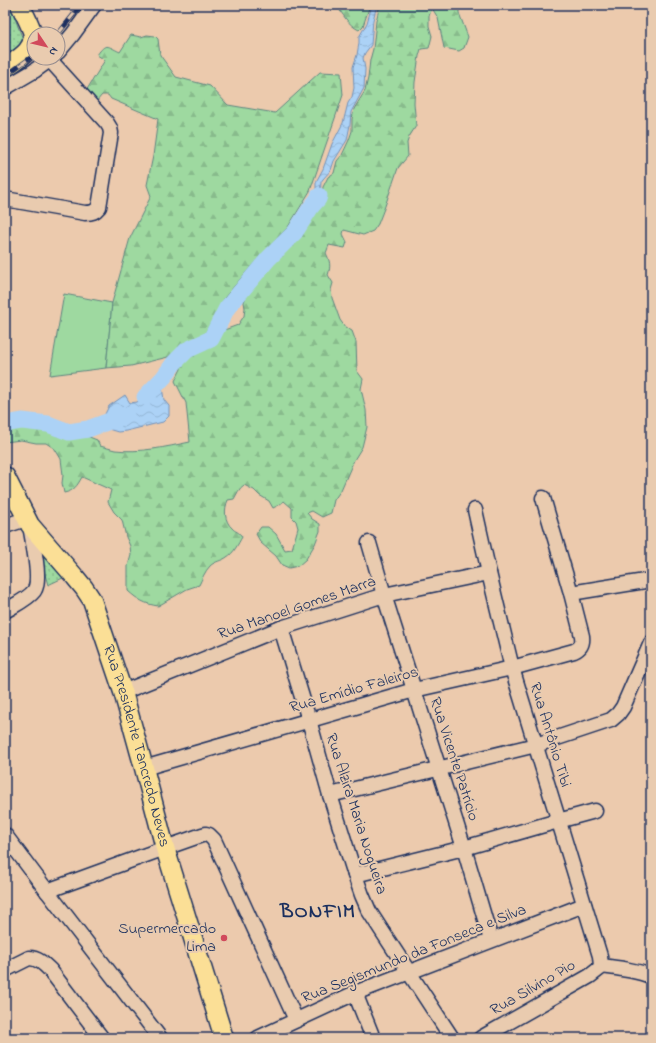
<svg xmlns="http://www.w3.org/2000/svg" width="656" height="1043" viewBox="0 0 656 1043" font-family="'Indie Flower',sans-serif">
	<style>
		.grass { fill: #9ed9a0; stroke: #5c847f }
		.forest { fill: url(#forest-firs); stroke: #5c847f }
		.park { fill: url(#park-dots); stroke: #5c847f }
		.water { fill: url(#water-waves); stroke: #7291b9 }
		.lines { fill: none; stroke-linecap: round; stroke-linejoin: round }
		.river { stroke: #acd2f6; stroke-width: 17 }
		.minor-casing { stroke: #1b2f5e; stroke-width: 17 }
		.major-casing { stroke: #1b2f5e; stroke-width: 21 }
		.minor { stroke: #e9cbaf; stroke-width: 14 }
		.major { stroke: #fbdf96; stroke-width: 18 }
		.rail-casing { stroke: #1b2f5e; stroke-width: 4.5 }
		.rail { stroke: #e9cbaf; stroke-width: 3; stroke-dasharray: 9; stroke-linecap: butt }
		.poi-dot { fill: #d1495b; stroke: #e9cbaf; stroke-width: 1.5 }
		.labels { text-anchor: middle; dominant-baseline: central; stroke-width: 4; stroke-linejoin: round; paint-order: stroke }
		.street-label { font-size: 16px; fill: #1b2f5e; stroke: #e9cbaf }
		.poi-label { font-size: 16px; fill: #1b2f5e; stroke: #e9cbaf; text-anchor: end }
		.district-label { font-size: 20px; font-weight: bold; letter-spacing: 1px; fill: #1b2f5e; stroke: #e9cbaf }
	</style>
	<defs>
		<pattern id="forest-firs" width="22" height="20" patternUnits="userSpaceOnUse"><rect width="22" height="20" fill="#9ed9a0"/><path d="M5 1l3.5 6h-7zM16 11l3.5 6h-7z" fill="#88bb8c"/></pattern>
		<pattern id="park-dots" width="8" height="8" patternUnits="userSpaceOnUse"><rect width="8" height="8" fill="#9ed9a0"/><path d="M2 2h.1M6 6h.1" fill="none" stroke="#88bb8c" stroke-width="1.8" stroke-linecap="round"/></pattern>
		<pattern id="water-waves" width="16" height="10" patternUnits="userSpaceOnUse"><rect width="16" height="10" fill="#acd2f6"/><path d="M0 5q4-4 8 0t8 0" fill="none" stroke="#93b5d5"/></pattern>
	</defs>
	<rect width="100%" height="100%" fill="#eccaad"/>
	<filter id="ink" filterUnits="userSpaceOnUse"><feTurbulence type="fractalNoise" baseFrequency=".025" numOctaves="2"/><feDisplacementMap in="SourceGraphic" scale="8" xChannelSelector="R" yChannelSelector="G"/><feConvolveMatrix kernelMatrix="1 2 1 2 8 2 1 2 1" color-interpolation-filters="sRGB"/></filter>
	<g filter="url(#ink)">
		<!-- grass -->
		<polygon class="grass" points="64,294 112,303 106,368 50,375"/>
		<!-- forest -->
		<g class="forest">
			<path d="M336,5H370L363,26L359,30C348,25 343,14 336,5Z"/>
			<path d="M380,5H459V13L468,37L464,48L459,51L444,48L438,18L432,8L429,16V26L432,36L429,48L421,49L419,56L415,82L414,103L416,126L409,137L407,143L408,156L398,168L385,206L378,224L373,231L363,235L344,230L343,234L347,242L345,248L329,245L326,253C330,261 331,266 328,275L333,283L331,290L332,298L340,320L345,327L352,331L356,342L357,371L363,379L361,389L366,410L367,427L362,447L354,460L341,490L334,500L331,513L322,517L312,511L307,513L312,519L320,524V531L315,544L306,559L298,566L289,568L282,565L276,556L261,543L256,534L261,527H268L276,534L285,550L292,549L298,528L296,521L292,517V508L284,501L279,505L273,508L269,501L259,495L254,490L244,485C239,488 237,494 234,499L228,500C224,509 224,521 232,528C235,532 239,531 242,537C238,544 234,553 227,557C222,561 215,561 210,566C205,571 202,579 199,585L187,589L158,606C145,604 138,600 128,591V566L131,555L130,546L126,537L122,520L114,512L108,502L111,490L82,477C77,486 74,491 64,493L62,483L63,475L61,459L55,449L46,443H36L21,440L5,442V429L30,427L40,429H50L64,434L71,435H84L97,440L100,446C105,447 110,449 115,450C140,453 166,447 190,442L186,403L175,381L181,369V364L191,356L200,350L208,349L216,343L217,337L221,331L227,329L238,325L244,316L245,308L244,302L248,292L255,284L273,262L292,244L301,235L306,226L307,219L315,205L321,199L322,195L323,187L328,177L334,173L337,161L342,155L349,140L352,131V119L354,109L365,91L368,78L370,60L373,49L376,21Z"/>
			<path d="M131,35L141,37L147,35L155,36L158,39L160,55L176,77L210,86L228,105L275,113L320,72L341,73L343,95L310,191L288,227L254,263L225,297L204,335L168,357L131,366L106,368L112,303L130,238L151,196L147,185L153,156L158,119L111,99L108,95H102L96,102L86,91L105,60L97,55C106,42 107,46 120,52Z"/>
		</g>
		<!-- park -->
		<g class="park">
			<polygon points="5,5 10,5 25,45 5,59"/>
			<polygon points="36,543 65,577 48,585"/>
		</g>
		<!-- water -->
		<g class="water">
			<polygon points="372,5 377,5 373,20 371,45 365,53 363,58 365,69 364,88 351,112 350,125 347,140 334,161 331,170 323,179 321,182 320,199 305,217 316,198 316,183 317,180 323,169 332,144 343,123 348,103 352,97 354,88 353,67 357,55 359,43 359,37 367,23"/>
			<path d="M161,380L164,400L169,406V416L163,422L126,431L118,432L108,429L104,426V421L105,414L109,406L125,395L130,403L137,402L144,398C147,390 153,385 161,380Z"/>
		</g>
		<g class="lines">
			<!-- river -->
			<g class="river">
				<polyline points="145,397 164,377 174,363 187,350 211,339 227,308 268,259 295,232 311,207 318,199 319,196"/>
				<polyline points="5,424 22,421 48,424 69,432 88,429 126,415"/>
			</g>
			<defs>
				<g id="minor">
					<polyline points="58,52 73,34 94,5"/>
					<polyline points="5,88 34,71 52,58"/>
					<path d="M5,199L85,213C92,213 95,212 99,207L111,133L110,128L107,123L50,60"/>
					<polyline points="475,510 489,573 512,668 600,956 601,966"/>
					<polyline points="5,526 26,519"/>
					<polyline points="369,543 384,595 464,848 491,940"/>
					<polyline points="571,593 651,580"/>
					<path d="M5,611C13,606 28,599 34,591C42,580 32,540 30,525"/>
					<polyline points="281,628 309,720 330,795 355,875 362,895 369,911 380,928 452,1038"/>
					<polyline points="123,692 281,628 384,595 489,573"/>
					<path d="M144,768L414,690L512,668L574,651C581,648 583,644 582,636L571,593L543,498"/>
					<polyline points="330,795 536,745 611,720 618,714 623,707 651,643"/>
					<polyline points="5,835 47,891 160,1038"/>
					<polyline points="355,875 464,848 558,821 595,811"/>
					<polyline points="47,891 165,848 202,835 206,834 209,835 214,840 296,1020"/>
					<path d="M601,966C618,968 635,970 651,976"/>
					<path d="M5,970L29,958C38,958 44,964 50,970L101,1037"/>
					<polyline points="355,993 373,1038"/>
					<polyline points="258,1038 355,993 584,905"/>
					<polyline points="481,1038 590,976 599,969 601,966"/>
				</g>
				<g id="major">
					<path d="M5,68C18,59 37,49 32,31C29,22 24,13 20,5"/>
					<path id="s1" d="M5,476L30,525L75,577L84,588L92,600L123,692L144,768L165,848L224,1038"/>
				</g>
			</defs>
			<!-- minor casing -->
			<use href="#minor" class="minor-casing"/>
			<!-- major casing -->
			<use href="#major" class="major-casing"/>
			<!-- minor -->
			<use href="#minor" class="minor"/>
			<!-- major -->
			<use href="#major" class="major"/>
			<defs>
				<g id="rail">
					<polyline points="58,34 81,5"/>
					<polyline points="5,76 34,55"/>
				</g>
			</defs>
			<!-- rail casing -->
			<use href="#rail" class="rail-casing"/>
			<!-- rail -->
			<use href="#rail" class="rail"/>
		</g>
	</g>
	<!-- markers -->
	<circle class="poi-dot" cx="224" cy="938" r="4"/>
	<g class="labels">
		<!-- street labels -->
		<g class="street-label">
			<text transform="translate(297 608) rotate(-19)">Rua Manoel Gomes Marra</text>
			<text transform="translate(354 690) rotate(-16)">Rua Emídio Faleiros</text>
			<text transform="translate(550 735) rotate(73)">Rua Antônio Tibi</text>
			<text stroke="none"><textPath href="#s1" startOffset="305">Rua Presidente Tancredo Neves</textPath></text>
			<text transform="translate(454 759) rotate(72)">Rua Vicente Patrício</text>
			<text transform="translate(356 814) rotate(72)">Rua Alzira Maria Nogueira</text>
			<text transform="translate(414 954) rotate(-22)">Rua Segismundo da Fonseca e Silva</text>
			<text transform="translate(533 988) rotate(-30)">Rua Silvino Pio</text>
		</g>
		<!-- poi labels -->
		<g class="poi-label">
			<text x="216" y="929">Supermercado<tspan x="216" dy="18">Lima</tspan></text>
		</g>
		<!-- district labels -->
		<g class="district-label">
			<text x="318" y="912">BONFIM</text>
		</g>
	</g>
	<!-- margin -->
	<rect width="656" height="1043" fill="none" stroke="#e9cbaf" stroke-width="20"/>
	<rect x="10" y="10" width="636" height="1023" fill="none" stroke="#1b2f5e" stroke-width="1.5" filter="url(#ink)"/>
	<!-- north arrow -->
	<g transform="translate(46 46) rotate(125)"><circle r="19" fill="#e9cbaf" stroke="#978d8f"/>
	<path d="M0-3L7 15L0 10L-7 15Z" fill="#d1495b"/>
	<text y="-6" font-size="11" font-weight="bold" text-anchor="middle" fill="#1b2f5e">N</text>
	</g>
</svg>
